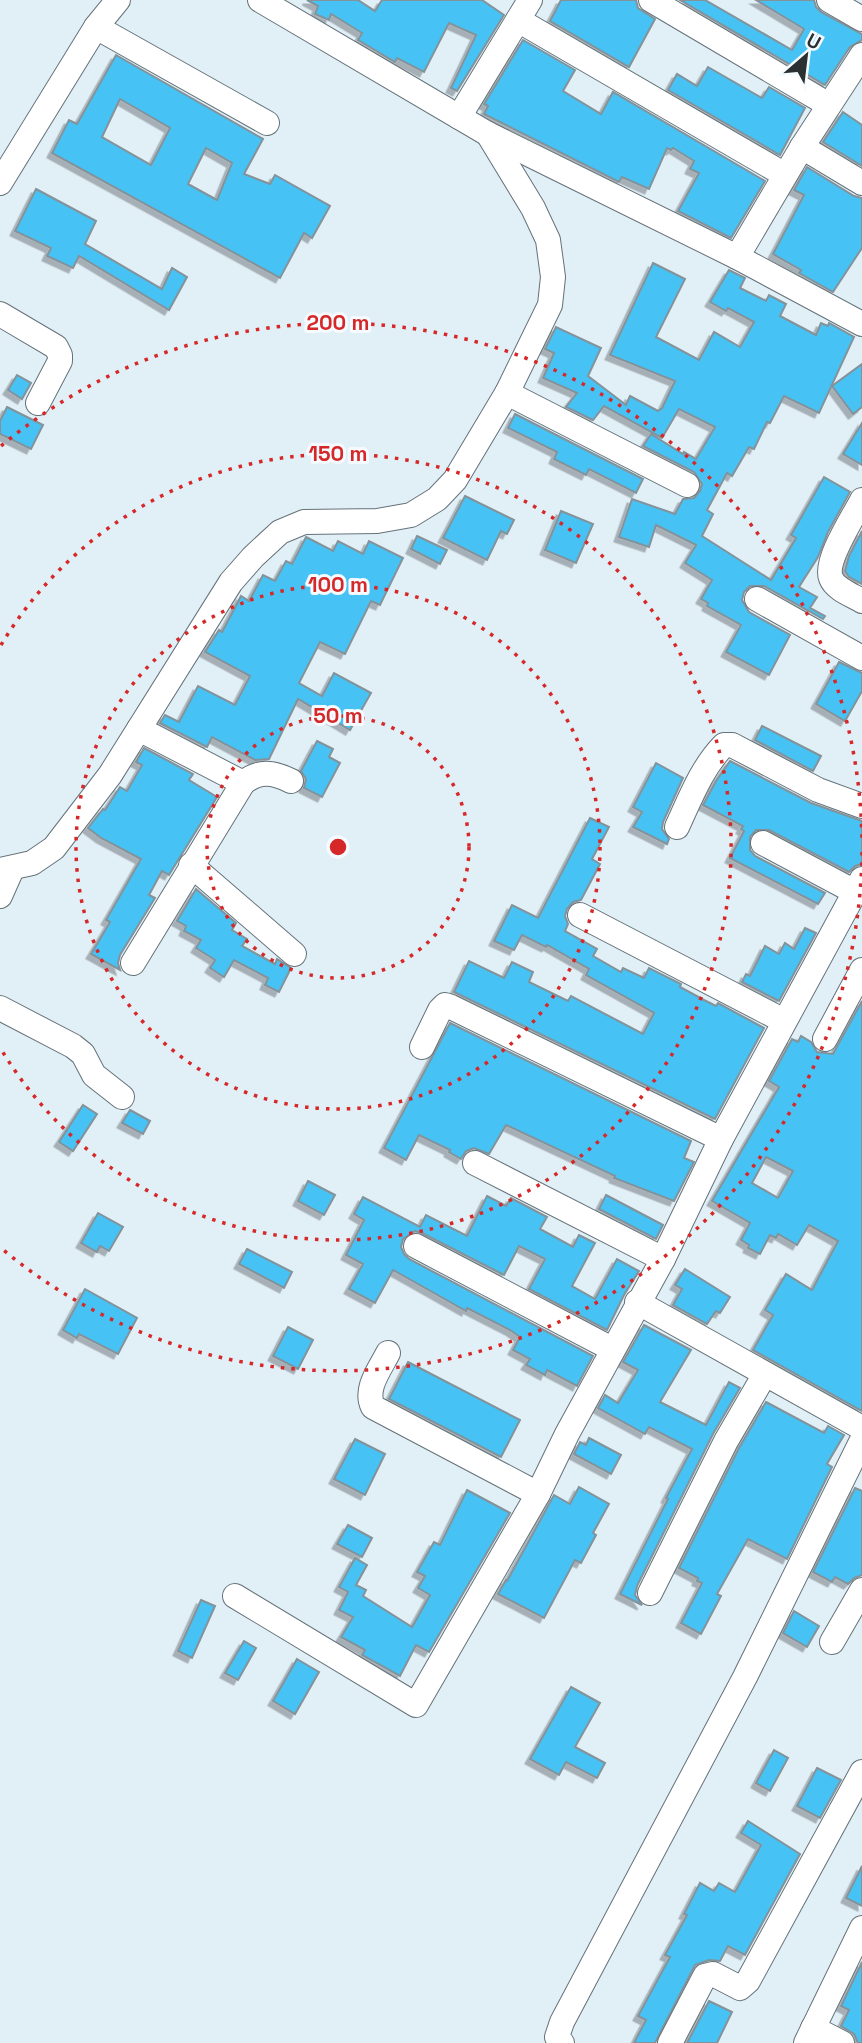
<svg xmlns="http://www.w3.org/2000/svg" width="862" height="2043" viewBox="0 0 862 2043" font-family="'Space Grotesk',sans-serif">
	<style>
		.building { fill: #46c2f5; stroke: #849299; stroke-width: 2; fill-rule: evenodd; filter: url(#shadow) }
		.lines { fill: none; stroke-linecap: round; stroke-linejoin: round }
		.minor-casing { stroke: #657279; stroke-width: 26 }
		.minor { stroke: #fff; stroke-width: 24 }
		.ring { fill: none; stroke: #d62828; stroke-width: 3.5; stroke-dasharray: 3.5 7 }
		.centre { fill: #d62828; stroke: #f5fbfe; stroke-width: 3.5 }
		.ring-label { font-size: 21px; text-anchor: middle; font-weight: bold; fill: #d62828; stroke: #f5fbfe; stroke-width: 6; stroke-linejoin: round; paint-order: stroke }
	</style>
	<defs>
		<filter id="shadow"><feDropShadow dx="-4.5" dy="4.5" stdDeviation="0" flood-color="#0004"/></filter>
	</defs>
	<rect width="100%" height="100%" fill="#e1eff7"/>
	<!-- building -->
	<g class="building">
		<polygon points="307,0 358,0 375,11 382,0 482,0 504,15 457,91 451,88 476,35 449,23 424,72 397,58 395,62 358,40 362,33 331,14 329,20 315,14 318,6"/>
		<polygon points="561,0 636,0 638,8 655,19 629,67 550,21"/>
		<polygon points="680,0 705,0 792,50 804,29 756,0 814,0 816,7 821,12 862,34 862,40 850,47 825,85"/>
		<polygon points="523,40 575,70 563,91 601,114 613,92 765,181 731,238 678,211 699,173 690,169 694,161 673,148 671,150 667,148 649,189 622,177 619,182 484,114 488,106 484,104"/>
		<path d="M116,55L263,139L244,174L270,184L275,175L330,206L312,238L304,233L280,278L52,153L69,120L77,124ZM120,99L170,128L151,165L102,137ZM206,148L232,163L217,200L188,184Z"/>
		<polygon points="708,67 762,98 769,87 805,108 780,155 668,90 677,74 697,86"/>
		<polygon points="843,112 862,125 862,166 823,142"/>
		<polygon points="807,167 854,196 862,198 862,248 833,292 799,273 801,270 773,254 804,195 794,190"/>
		<polygon points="36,189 96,221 85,244 162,289 172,268 187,277 169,310 79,256 73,268 47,256 51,248 15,231"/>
		<polygon points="653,263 685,279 656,337 699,360 714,332 740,347 754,322 728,308 726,311 710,302 729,270 745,278 740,288 766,301 769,295 786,304 780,316 816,335 821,323 828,326 829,323 854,337 819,413 784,396 770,423 767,422 754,449 749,447 732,476 727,473 707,510 713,514 702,536 771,580 796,538 791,535 824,477 850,492 828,532 818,557 799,587 817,597 810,608 825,616 823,619 764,586 750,586 744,592 742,600 749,612 790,635 769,675 726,652 741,625 707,606 708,603 701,599 712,580 685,563 696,545 656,525 649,547 619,537 632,499 675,514 683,499 694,498 700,491 702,484 694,472 643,446 651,434 683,454 684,452 696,459 715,427 679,409 662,438 604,406 593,420 566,407 577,393 543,378 554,353 545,349 556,327 601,348 588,376 626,405 630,396 658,411 662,408 675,381 610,355"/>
		<polygon points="862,364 862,407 853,414 832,386"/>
		<polygon points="17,375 31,383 22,399 8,390"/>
		<polygon points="7,407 43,425 31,449 0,434 0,421"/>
		<polygon points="515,414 643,479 636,493 589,469 586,475 554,459 557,452 508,428"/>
		<polygon points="862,423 862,465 843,454"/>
		<polygon points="465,496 514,520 507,534 501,531 487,560 443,538"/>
		<polygon points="561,511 593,524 576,563 545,550"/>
		<polygon points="862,531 862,584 849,577 845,571 849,556"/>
		<polygon points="417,536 447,550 440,564 411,549"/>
		<polygon points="306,537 333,551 338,541 363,554 369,541 403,558 380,605 371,601 345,654 320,642 299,683 322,696 334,673 371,693 350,730 298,699 269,759 255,760 212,737 207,747 160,723 165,715 179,722 198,686 235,705 250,676 205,652 219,630 222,632 241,596 249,601 263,575 275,581 286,561 292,564"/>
		<polygon points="839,662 862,673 862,691 845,721 816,704"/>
		<polygon points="762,726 821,756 813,771 755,740"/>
		<polygon points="317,741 333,749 329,757 340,763 322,797 304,788 306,779 301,771"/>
		<polygon points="144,748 193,774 189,780 217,797 169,875 162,871 149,895 155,898 120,955 118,963 120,970 91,954 110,922 106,920 141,859 101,838 88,828 103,809 105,810 120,787 127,791 142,765 136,762"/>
		<polygon points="730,761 811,803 862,821 862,864 855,866 849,872 769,830 756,830 750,837 750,850 755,856 825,893 818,904 730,858 744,831 741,829 743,826 703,805 716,781"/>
		<polygon points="656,763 683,778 663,822 662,829 669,839 667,844 633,827 642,812 633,807"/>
		<polygon points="590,818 609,827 592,859 600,864 581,900 573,902 567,909 565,916 568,924 565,931 597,949 593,956 621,972 623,968 644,978 649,968 681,984 680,987 704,1000 716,1006 718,1003 764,1028 715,1119 454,992 469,961 504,978 512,962 533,972 529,982 568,1001 571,996 643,1034 654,1013 586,975 589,969 547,945 546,947 522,935 514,950 494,941 512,905 538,918"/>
		<polygon points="196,889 236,923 232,930 247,939 242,946 275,964 277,959 291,968 279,992 265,985 268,978 234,960 224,977 210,968 215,960 196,948 201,940 184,931 186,926 177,921"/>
		<polygon points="805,928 816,933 779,1001 742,982 746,974 750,976 765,946 779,954 785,943 794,949"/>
		<path d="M862,1001V1411L753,1350L773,1315L765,1310L786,1274L812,1290L838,1241L809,1225L797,1245L778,1234L776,1238L770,1235L760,1254L748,1248L749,1245L741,1240L750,1223L712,1201L779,1087L769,1081L792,1039L798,1042L801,1036L811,1042L817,1052L833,1054ZM766,1157L793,1171L778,1198L752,1183Z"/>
		<polygon points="450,1023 691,1141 684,1158 694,1162 674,1201 614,1178 615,1176 506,1125 489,1154 474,1148 466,1151 461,1159 449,1152 450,1150 419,1135 406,1160 384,1148"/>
		<polygon points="83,1105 97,1114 73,1151 59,1142"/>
		<polygon points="130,1110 150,1121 143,1134 122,1123"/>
		<polygon points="308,1181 335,1195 324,1215 298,1201"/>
		<polygon points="606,1195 663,1225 656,1239 599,1209"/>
		<polygon points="487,1196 506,1206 511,1198 547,1217 540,1229 573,1247 579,1235 595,1243 572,1286 595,1299 617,1259 639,1271 624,1295 607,1330 529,1289 545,1259 519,1246 504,1275 422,1233 415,1231 403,1239 401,1247 404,1254 409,1259 593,1356 577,1386 547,1370 545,1375 526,1365 530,1359 513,1350 520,1337 510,1330 467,1308 466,1311 393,1270 375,1303 349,1289 363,1264 346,1255 364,1220 354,1214 363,1197 420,1227 426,1215 467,1236"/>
		<polygon points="98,1213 123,1227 109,1251 100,1246 97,1252 81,1243"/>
		<polygon points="247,1249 292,1272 284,1288 239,1264"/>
		<polygon points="685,1269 730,1297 720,1313 716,1311 707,1324 673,1305 682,1289 675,1285"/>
		<polygon points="85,1289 137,1318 118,1354 79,1334 77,1338 63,1330"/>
		<polygon points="644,1325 691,1350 660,1402 706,1425 729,1382 740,1388 713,1434 637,1586 635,1595 642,1605 620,1594 668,1499 666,1498 692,1449 649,1427 645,1434 598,1408 605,1395 618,1403 638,1370 623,1362"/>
		<polygon points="288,1327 313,1340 298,1369 273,1356"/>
		<polygon points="408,1362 520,1420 501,1457 389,1399"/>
		<polygon points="766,1402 824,1433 828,1426 844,1435 827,1464 832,1467 787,1559 748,1539 717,1594 721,1596 701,1634 681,1623 702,1583 697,1581 698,1578 679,1568 739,1448"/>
		<polygon points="589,1438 621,1455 611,1474 574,1454 580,1442 586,1445"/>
		<polygon points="355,1439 385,1454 365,1495 334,1479"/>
		<polygon points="579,1487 609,1504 593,1533 596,1535 581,1563 575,1560 544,1618 498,1594 506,1580 507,1581 554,1495 570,1504"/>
		<polygon points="855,1488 862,1491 862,1575 854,1578 848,1584 835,1577 832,1582 813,1572"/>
		<polygon points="467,1490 510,1513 429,1652 416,1645 400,1676 362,1655 365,1650 341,1637 353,1617 339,1610 348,1592 339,1587 355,1558 367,1565 356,1585 366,1590 363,1596 412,1627 430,1595 418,1588 425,1576 417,1572 434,1542 440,1545"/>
		<polygon points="348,1525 372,1538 362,1557 337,1544"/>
		<polygon points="201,1600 215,1606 192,1658 178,1651"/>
		<polygon points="794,1611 819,1626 807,1647 783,1633"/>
		<polygon points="244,1641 256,1648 238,1680 225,1673"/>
		<polygon points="297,1659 319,1672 295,1714 273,1701"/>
		<polygon points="571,1687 600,1703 575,1747 605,1763 597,1778 566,1762 559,1775 530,1759"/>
		<polygon points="774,1750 788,1758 770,1791 756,1783"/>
		<polygon points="817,1768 841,1780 820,1818 797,1806"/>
		<polygon points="748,1821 800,1854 745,1955 728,1946 720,1961 709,1960 695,1965 655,2043 634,2043 646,2020 638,2016 670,1957 665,1955 687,1915 684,1914 700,1883 714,1891 719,1883 735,1892 761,1845 741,1833"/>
		<polygon points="862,1866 862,1906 846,1898"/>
		<polygon points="862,1962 862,2043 858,2043 854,2034 841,2026 849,2010 841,2006"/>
		<polygon points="709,2001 732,2012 717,2043 687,2043"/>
	</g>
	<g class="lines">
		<defs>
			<g id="minor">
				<polyline points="260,0 488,134 737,257 862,324"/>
				<polyline points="651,0 829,105"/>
				<polyline points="829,0 862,19"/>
				<polyline points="518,20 785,175"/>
				<polyline points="96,27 267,123"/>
				<polyline points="459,117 530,0"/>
				<polyline points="802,147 862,183"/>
				<polyline points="0,183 96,27 118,0"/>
				<polyline points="737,257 802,147 862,55"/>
				<polyline points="0,314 56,347 60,355 60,361 38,403"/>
				<polyline points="507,393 687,485"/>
				<path d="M862,500C854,516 824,561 831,578C835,589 852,595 862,601"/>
				<polyline points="757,599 862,658"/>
				<polyline points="139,729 243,783"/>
				<path d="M677,827C690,799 702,767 724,745H732L818,790L862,806"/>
				<polyline points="763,843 855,892"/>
				<polyline points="191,865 294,954"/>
				<polyline points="0,870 32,863 54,848 110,775 231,582 253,557 280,532 304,522 377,521 411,515 437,499 455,480 507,393 550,305 553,277 548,240 533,208 488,134"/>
				<polyline points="0,896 12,869"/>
				<polyline points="580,915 784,1021"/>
				<path d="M133,963L243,783C259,770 273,772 291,781"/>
				<polyline points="0,1008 73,1046 83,1054 94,1075 122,1097"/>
				<polyline points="825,1039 862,970"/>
				<polyline points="422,1047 440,1010 445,1005 451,1007 721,1139"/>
				<polyline points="475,1163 663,1259"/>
				<polyline points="416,1246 612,1349"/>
				<polyline points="637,1302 862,1428"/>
				<path d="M388,1353C380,1369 364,1389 373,1407L538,1494"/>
				<polyline points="650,1593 726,1441 765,1374"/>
				<polyline points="235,1596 416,1705 538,1494 567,1434 663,1259 721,1139 862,879"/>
				<polyline points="832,1642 862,1590"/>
				<polyline points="813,2028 842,2043"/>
				<polyline points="562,2043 557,2037 562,2022 745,1677 862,1440"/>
				<polyline points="670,2043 705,1976 713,1974 740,1988 748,1981 862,1772"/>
				<polyline points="806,2043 862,1928"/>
			</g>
		</defs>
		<!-- minor casing -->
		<use href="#minor" class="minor-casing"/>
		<!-- minor -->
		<use href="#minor" class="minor"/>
	</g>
	<!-- distance rings -->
	<g class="ring">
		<circle cx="338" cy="847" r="131"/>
		<circle cx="338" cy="847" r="262"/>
		<path d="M1 645A393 393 0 1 1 1 1049"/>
		<path d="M862 852A524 524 0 0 1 1 1248M1 446A524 524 0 0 1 862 842"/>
	</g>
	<circle cx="338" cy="847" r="10" class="centre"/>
	<g class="ring-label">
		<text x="338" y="330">200 m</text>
		<text x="338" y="461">150 m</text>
		<text x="338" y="592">100 m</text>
		<text x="338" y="723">50 m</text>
	</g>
	<!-- north arrow -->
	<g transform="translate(806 56) rotate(28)" stroke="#f5fbfe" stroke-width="5" paint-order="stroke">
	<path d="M0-5L12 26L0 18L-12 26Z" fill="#2b3033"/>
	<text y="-10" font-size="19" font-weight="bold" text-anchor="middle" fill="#2b3033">U</text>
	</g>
</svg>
